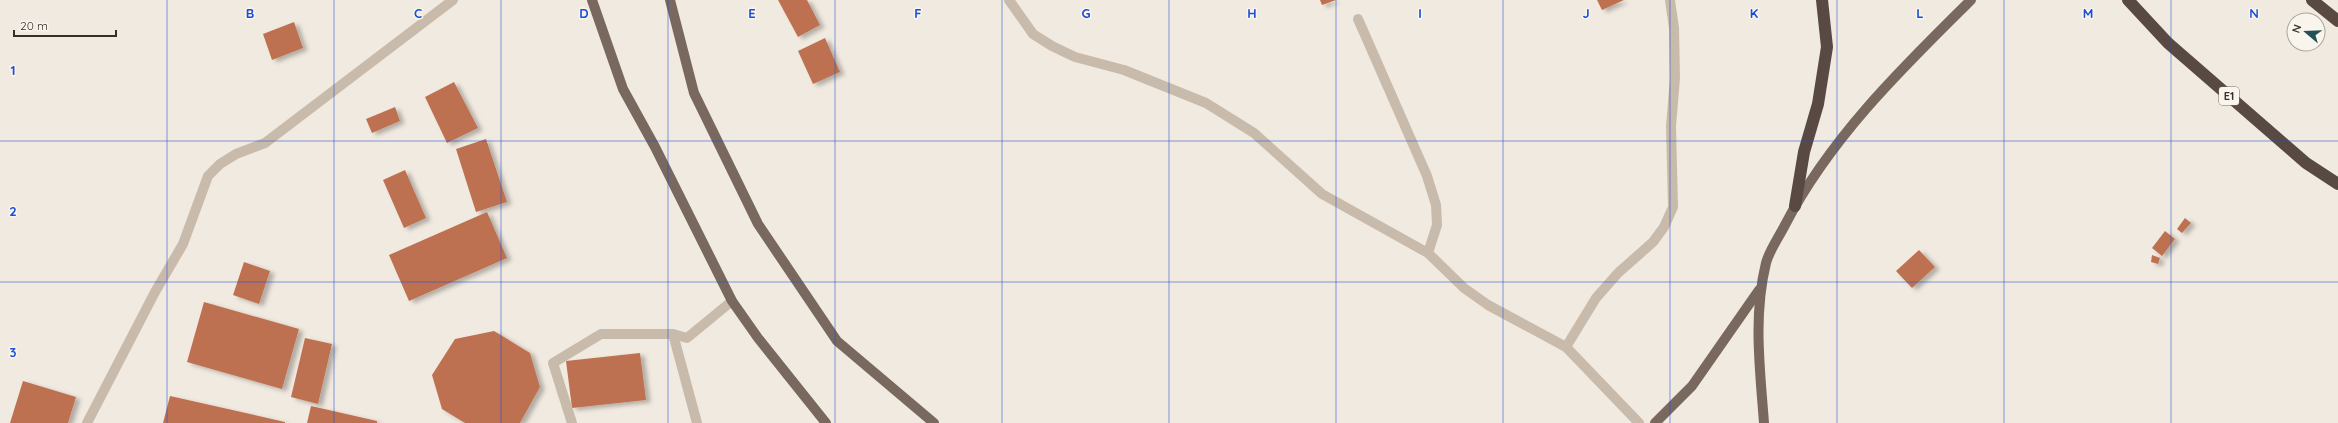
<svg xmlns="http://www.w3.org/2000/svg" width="2338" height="423" viewBox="0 0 2338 423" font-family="Quicksand,sans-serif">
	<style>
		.building { fill: #be7151; filter: url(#shadow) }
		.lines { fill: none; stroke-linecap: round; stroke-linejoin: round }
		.lane { stroke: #c9bbac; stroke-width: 10 }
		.street { stroke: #c9bbac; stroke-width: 10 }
		.primary { stroke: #78685d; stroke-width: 10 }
		.highway { stroke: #584a42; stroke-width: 12 }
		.grid { fill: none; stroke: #1d4ed8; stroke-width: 1; stroke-opacity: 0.55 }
		.labels { text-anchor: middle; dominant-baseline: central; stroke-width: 3; stroke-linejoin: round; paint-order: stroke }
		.shield { fill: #f9f4ec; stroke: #726a65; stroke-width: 1 }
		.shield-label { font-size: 11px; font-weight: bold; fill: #382f2b }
		.grid-label { font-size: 13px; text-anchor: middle; font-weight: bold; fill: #1d4ed8; stroke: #f9f4ec; stroke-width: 3; stroke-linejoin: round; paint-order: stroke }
	</style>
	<defs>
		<filter id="shadow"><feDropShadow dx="4.5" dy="2.5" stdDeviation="2" flood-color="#0004"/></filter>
	</defs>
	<rect width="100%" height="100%" fill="#f1eae0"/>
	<!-- building -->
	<g class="building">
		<polygon points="778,0 807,0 820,25 798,37"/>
		<polygon points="1320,0 1336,0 1322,5"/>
		<polygon points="1597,0 1624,0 1602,10"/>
		<polygon points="294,22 303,48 272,60 263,34"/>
		<polygon points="825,38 840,72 813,84 798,51"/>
		<polygon points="454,82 478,128 447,143 425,97"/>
		<polygon points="395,107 400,121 372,133 366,119"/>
		<polygon points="486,139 507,202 476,212 456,149"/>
		<polygon points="405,170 426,218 404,228 383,180"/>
		<polygon points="487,212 507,258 409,301 389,255"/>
		<polygon points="2185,218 2191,223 2182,233 2177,229"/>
		<polygon points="2165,231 2175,239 2162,256 2152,248"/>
		<polygon points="1919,250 1935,267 1912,288 1896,271"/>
		<polygon points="2152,255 2160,258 2158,264 2151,262"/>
		<polygon points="244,262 270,271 259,304 233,295"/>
		<polygon points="204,302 299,329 282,389 187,362"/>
		<polygon points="494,331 530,353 540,387 520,423 465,423 442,409 432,375 455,339"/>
		<polygon points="305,338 332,344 318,404 291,397"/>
		<polygon points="640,353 646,400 572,408 566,361"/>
		<polygon points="23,381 76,397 68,423 10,423"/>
		<polygon points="170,396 285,422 285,423 163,423"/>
		<polygon points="311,406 377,421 377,423 307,423"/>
	</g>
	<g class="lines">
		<!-- lane -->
		<g class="lane">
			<polyline points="1009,0 1033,34 1052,46 1075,57 1124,70 1206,103 1254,133 1322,194 1428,253 1464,288 1488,305 1566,347 1639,423"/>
			<polyline points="1358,19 1427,176 1436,205 1437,225 1428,253"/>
			<polyline points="673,334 697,423"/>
			<polyline points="1566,347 1596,298 1618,273 1653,242 1664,227 1673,207 1671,126 1675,78 1674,28 1670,0"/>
			<polyline points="572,423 553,363 601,334 673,334 687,338 732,301"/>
		</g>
		<!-- street -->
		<polyline class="street" points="87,423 155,292 183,244 208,176 220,164 236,154 265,143 453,0"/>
		<!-- primary -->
		<g class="primary">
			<polyline points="592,0 623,89 655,147 732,301 758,338 826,423"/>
			<polyline points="670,0 694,93 758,224 837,341 934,423"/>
			<polyline points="1655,423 1692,386 1759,290"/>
			<path d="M1764,423C1760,369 1753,316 1766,263C1769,251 1779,237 1785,225C1830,138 1902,68 1971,0"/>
		</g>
		<!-- highway -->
		<g class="highway">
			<polyline points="2128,0 2168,43 2306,163 2338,184"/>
			<polyline points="2312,0 2338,21"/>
			<polyline points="1795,206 1804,152 1818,104 1827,47 1822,0"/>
		</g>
	</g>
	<!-- grid -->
	<path class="grid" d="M167,0V423M334,0V423M501,0V423M668,0V423M835,0V423M1002,0V423M1169,0V423M1336,0V423M1503,0V423M1670,0V423M1837,0V423M2004,0V423M2171,0V423M0,141H2338M0,282H2338"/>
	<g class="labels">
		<!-- shield labels -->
		<rect class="shield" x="2219" y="87" width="20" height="18" rx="3"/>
		<g class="shield-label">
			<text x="2229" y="96">E1</text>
		</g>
	</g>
	<g class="grid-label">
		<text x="250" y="18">B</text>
		<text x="418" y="18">C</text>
		<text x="584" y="18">D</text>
		<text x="752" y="18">E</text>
		<text x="918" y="18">F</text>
		<text x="1086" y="18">G</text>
		<text x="1252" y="18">H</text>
		<text x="1420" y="18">I</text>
		<text x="1586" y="18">J</text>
		<text x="1754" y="18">K</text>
		<text x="1920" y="18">L</text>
		<text x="2088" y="18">M</text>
		<text x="2254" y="18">N</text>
		<text x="13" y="75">1</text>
		<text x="13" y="216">2</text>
		<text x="13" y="357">3</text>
	</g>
	<!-- north arrow -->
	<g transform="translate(2306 32) rotate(289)"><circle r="19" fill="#f9f4ec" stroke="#aca59f"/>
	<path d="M0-3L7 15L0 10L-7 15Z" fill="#235157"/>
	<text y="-6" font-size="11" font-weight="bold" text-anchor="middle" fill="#382f2b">N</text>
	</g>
	<!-- scale -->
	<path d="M14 30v6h102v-6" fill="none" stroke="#382f2b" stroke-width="2"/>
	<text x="20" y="30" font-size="12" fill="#382f2b" stroke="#f9f4ec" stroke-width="3" paint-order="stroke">20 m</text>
</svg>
